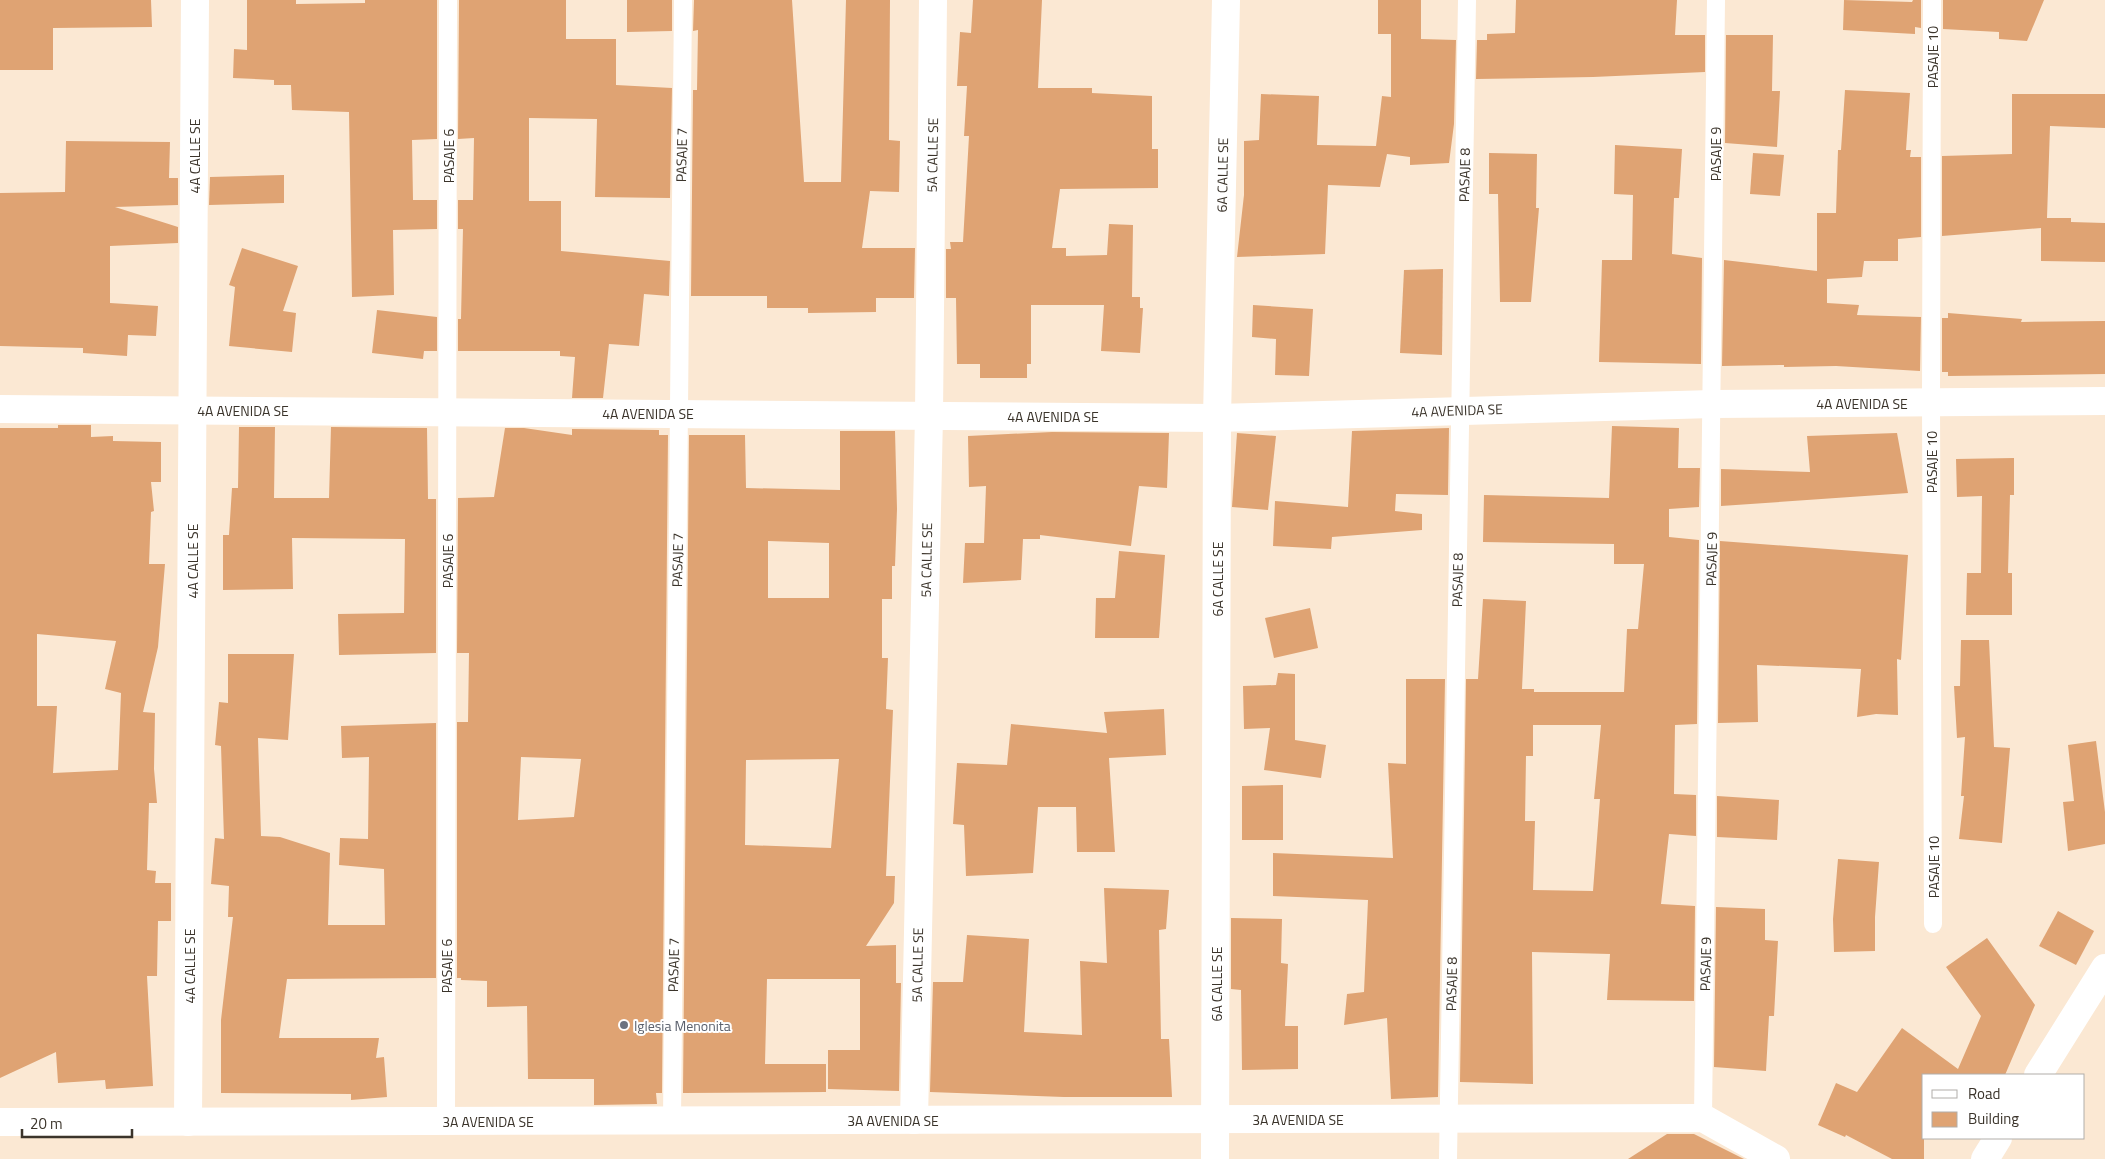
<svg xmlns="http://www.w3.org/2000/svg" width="2105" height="1159" viewBox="0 0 2105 1159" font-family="'Titillium Web',sans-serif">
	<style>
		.building { fill: #dfa373; fill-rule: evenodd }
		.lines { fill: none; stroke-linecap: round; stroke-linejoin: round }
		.lane { stroke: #fff; stroke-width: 18 }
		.street { stroke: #fff; stroke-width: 28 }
		.secondary { stroke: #fff; stroke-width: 28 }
		.worship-dot { fill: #6b7280; stroke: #fff; stroke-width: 2 }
		.labels { text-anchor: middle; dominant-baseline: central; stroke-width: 4; stroke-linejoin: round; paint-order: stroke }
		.street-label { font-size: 14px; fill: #3b342b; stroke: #fff }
		.worship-label { font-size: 14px; fill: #5b616d; stroke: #fff; text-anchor: start }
	</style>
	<rect width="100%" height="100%" fill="#fbe8d3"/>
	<!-- building -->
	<g class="building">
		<polygon points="0,0 151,0 152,27 53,28 53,70 0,70"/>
		<polygon points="247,0 296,0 296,4 365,3 365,0 437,0 437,139 412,140 413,200 437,200 437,229 393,230 394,295 352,297 349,112 292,110 291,85 274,85 274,80 233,78 234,49 247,50"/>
		<polygon points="459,0 566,0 566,39 616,39 616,85 672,88 670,198 595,197 597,119 529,118 529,201 561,201 561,251 670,261 669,296 644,294 639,346 609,344 603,398 572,398 575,357 560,356 560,351 458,351 458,319 461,319 463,229 458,229 458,200 473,200 474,138 458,139"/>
		<polygon points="627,0 672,0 672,31 627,32"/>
		<polygon points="694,0 792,0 804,182 841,182 846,0 890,0 889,140 900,141 899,192 870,191 862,248 915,248 914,298 876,298 876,312 808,313 808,308 767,308 767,296 691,296 693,90 697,90 698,30 693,31"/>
		<polygon points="973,0 1042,0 1038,88 1092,88 1092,93 1152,96 1152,149 1158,149 1158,188 1060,189 1052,248 1066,248 1066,256 1107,255 1109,224 1133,225 1132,297 1140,297 1140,308 1143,308 1140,353 1101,351 1104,305 1031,305 1031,364 1027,364 1027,378 980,378 980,364 957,364 956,298 946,298 946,249 951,249 950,242 963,242 969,136 964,136 967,86 957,86 960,32 971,33"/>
		<polygon points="1378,0 1421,0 1421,39 1456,40 1454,124 1449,163 1410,165 1410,157 1387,154 1380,187 1328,185 1325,254 1237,257 1244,195 1244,141 1259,140 1261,94 1319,96 1317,145 1376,146 1382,96 1391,97 1391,34 1378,34"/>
		<polygon points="1516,0 1677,0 1675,35 1705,35 1705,72 1593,77 1476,79 1477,40 1487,40 1487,34 1515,33"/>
		<polygon points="1844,0 1912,2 1913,0 1921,0 1921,28 1915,27 1915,34 1843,30"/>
		<polygon points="1943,0 2044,0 2027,41 1999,39 1999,32 1943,29"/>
		<polygon points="1726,35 1773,35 1772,91 1780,91 1777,147 1725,143"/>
		<polygon points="1845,90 1910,93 1906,150 1911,150 1910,157 1921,157 1921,237 1898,239 1898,261 1864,261 1862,277 1827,279 1827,303 1859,305 1857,315 1921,317 1920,371 1836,366 1784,367 1784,365 1722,366 1724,260 1817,271 1817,213 1836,213 1838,150 1841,150"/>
		<polygon points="2012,94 2105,94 2105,128 2050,126 2047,218 2071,218 2071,222 2105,223 2105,262 2041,261 2041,228 1942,236 1942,156 2012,154"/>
		<polygon points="66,141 170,142 169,178 178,178 178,205 115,207 178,227 178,243 110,246 110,303 158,306 156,336 128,335 127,356 83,353 83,348 0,346 0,193 65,192"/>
		<polygon points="1615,145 1682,149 1679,198 1674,198 1672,254 1702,258 1701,364 1599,362 1602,260 1632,260 1633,195 1614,194"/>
		<polygon points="1489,153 1537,154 1536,208 1539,208 1531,302 1500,302 1498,194 1489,194"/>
		<polygon points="1753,153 1784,155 1780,196 1750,194"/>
		<polygon points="284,175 284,203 209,205 210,177"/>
		<polygon points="242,248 298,266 283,311 296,313 292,352 229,346 235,287 229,285"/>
		<polygon points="1443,269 1442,355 1400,353 1404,270"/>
		<polygon points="1253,305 1313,309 1309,376 1275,375 1276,339 1252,337"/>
		<polygon points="377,310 437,317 437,351 424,351 423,359 372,353"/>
		<polygon points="1948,313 2022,319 2021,322 2105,321 2105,374 1948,376 1948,372 1942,372 1942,318 1948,318"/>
		<path d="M58,425H91V437L113,436V441L161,442V482H151L154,511L151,512L149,564H165L158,647L143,712L155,713L154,769L157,803H149L147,870L156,871L155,883H171V921H158L157,976H147L153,1086L106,1089L105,1080L58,1083L56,1052L0,1078V428H58ZM37,634L116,641L105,689L121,693L118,770L53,773L57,706H37Z"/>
		<path d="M1612,426L1679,428L1678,468H1700L1699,507L1669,509V537L1699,540L1697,724L1675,725L1674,794L1696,795V836L1669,834L1661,904L1695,906L1694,1001L1607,1000L1610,954L1532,952L1533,1084L1460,1082L1466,679H1478L1483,599L1526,601L1522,689H1534V692H1624L1627,629H1638L1644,564H1614V544L1483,542L1484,495L1609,498ZM1533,725H1601L1594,799H1600L1593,891L1533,890L1535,821H1525L1526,756H1533Z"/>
		<polygon points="239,427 275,427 274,498 329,498 331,427 427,428 428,499 436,499 436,653 339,655 338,614 404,613 405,539 292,538 293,589 223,590 223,535 229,535 232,488 238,488"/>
		<path d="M505,428H524L572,435V429L659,430V435H668L662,1093H656L657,1104L594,1105V1079H528L527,1006L487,1007V981L461,980V978H457V722H468L469,653H457L458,498L494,497ZM521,757L581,759L574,817L518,820Z"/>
		<polygon points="1449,428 1448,495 1396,494 1395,511 1422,514 1422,530 1332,537 1331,549 1273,546 1275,501 1348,507 1352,431"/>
		<path d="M840,431H895L897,509L895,566H892V599H882V658H888L886,709L893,710L886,876H895L894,903L866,946L896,945V983H901L899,1091L828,1089V1050H860V979H767L765,1064H826V1092L683,1093L689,435H745L746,488L840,490ZM768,541L829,543V598H768ZM839,759L831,848L745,845L746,760Z"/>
		<polygon points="1052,432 1169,433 1167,488 1139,486 1131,546 1040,535 1040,539 1023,539 1021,580 963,583 965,543 984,543 986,486 969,487 968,436"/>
		<polygon points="1237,433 1276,436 1268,510 1232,507"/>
		<polygon points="1897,433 1908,493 1721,506 1721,469 1810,472 1807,436"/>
		<polygon points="2014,458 2014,495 2010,495 2008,573 2012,573 2012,615 1966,615 1967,573 1981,573 1982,496 1957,497 1956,459"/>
		<polygon points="1720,541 1908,555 1901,660 1897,659 1898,715 1876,714 1857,717 1861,669 1757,665 1758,722 1718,723"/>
		<polygon points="1119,551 1165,555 1159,638 1095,638 1096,598 1115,598"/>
		<polygon points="1310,608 1318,648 1274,658 1265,618"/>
		<polygon points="1961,640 1989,640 1994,747 2010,748 2002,843 1959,839 1964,796 1961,796 1965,737 1957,738 1954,686 1960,686"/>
		<polygon points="228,654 294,654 288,740 258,738 261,836 280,837 330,853 328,925 385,925 384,869 339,865 340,838 368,839 369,757 342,758 341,726 436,723 436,978 287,979 279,1038 379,1038 376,1058 384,1057 387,1097 351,1100 351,1094 221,1093 221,1020 233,917 228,917 229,886 211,884 215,838 224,839 221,746 215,745 219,702 228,703"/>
		<polygon points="1278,673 1295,674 1295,740 1326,745 1321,778 1264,770 1270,728 1244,729 1243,686 1276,685"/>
		<polygon points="1406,679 1445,679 1438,1097 1391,1099 1387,1018 1344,1025 1347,994 1364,992 1368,900 1273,896 1273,853 1393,858 1388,763 1406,764"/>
		<polygon points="1164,709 1166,755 1109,758 1115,852 1077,852 1076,807 1038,807 1033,873 966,876 964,825 953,824 957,763 1007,765 1011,724 1107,733 1104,712"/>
		<polygon points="2096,741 2105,812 2105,844 2068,851 2063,802 2074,801 2068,745"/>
		<polygon points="1283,785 1283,840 1242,840 1242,786"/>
		<polygon points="1717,796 1779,800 1777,840 1717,837"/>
		<polygon points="1838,859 1879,862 1875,917 1875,951 1834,952 1833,919"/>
		<polygon points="1104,888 1169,890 1166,929 1159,930 1161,1039 1169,1039 1172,1097 1064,1097 930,1092 933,982 963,982 967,935 1029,939 1024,1032 1082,1035 1080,961 1107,963"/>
		<polygon points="1716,907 1765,909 1765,940 1778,941 1774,1016 1769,1016 1766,1071 1714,1067"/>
		<polygon points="2058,911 2094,931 2076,965 2039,946"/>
		<polygon points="1231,918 1282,919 1281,963 1288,964 1285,1026 1298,1026 1298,1069 1242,1070 1241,990 1231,989"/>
		<polygon points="1987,938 2035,1005 2005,1075 1924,1075 1924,1159 1892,1159 1846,1135 1845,1137 1818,1125 1836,1083 1857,1092 1902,1028 1958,1069 1981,1016 1946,967"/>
		<polygon points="1667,1134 1694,1134 1744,1159 1628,1159"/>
	</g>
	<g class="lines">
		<!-- lane -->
		<g class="lane">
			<polyline points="1932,0 1931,402 1933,924"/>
			<polyline points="1703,1118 1716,0"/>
			<polyline points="672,1120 683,0"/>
			<polyline points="446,1121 448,0"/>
			<polyline points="1448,1159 1467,0"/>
		</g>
		<!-- street -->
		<g class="street">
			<polyline points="0,409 1217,418 1713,404 2105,401"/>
			<polyline points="2038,1075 2105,968"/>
			<polyline points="914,1120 929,415 933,0"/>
			<polyline points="0,1122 1703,1118 1776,1159"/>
			<polyline points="188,1122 195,0"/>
			<polyline points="1985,1159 1998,1138"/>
		</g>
		<!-- secondary -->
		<polyline class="secondary" points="1215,1159 1217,418 1226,0"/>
	</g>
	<!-- markers -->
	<circle class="worship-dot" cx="624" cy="1025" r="5"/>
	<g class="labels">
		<!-- street labels -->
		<g class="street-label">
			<text transform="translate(1932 57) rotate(-90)">PASAJE 10</text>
			<text transform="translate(1715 154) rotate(-90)">PASAJE 9</text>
			<text transform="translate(681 155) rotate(-89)">PASAJE 7</text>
			<text transform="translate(932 155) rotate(-89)">5A CALLE SE</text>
			<text transform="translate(194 156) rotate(-90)">4A CALLE SE</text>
			<text transform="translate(448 156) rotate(-90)">PASAJE 6</text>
			<text transform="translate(1222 175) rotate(-89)">6A CALLE SE</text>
			<text transform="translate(1464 175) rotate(-89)">PASAJE 8</text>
			<text x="1862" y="403">4A AVENIDA SE</text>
			<text x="243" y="410">4A AVENIDA SE</text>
			<text transform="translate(1457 410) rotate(-2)">4A AVENIDA SE</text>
			<text x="648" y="413">4A AVENIDA SE</text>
			<text x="1053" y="416">4A AVENIDA SE</text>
			<text transform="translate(1931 462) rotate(-90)">PASAJE 10</text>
			<text transform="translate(1711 559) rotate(-89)">PASAJE 9</text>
			<text transform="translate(677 560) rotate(-89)">PASAJE 7</text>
			<text transform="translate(926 560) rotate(-89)">5A CALLE SE</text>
			<text transform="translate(192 561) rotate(-90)">4A CALLE SE</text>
			<text transform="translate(447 561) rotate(-90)">PASAJE 6</text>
			<text transform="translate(1217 579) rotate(-90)">6A CALLE SE</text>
			<text transform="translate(1457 580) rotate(-89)">PASAJE 8</text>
			<text transform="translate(1933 867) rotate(-90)">PASAJE 10</text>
			<text transform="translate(1705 964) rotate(-89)">PASAJE 9</text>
			<text transform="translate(673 965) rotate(-89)">PASAJE 7</text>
			<text transform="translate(917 965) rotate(-89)">5A CALLE SE</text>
			<text transform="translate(189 966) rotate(-90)">4A CALLE SE</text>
			<text transform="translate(446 966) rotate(-90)">PASAJE 6</text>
			<text transform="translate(1216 984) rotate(-90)">6A CALLE SE</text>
			<text transform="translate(1451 984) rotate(-89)">PASAJE 8</text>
			<text x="1298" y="1119">3A AVENIDA SE</text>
			<text x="893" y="1120">3A AVENIDA SE</text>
			<text x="488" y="1121">3A AVENIDA SE</text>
		</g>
		<!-- worship labels -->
		<g class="worship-label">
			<text x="634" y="1025">Iglesia Menonita</text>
		</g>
	</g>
	<!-- legend -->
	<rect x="1922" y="1074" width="162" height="65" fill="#ffffff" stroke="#b1aeaa"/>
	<rect x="1932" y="1090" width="25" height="8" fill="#ffffff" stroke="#b1aeaa"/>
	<text x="1968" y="1099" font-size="15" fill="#3b342b">Road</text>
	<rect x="1932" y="1112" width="25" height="15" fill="#dfa373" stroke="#b1aeaa"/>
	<text x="1968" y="1124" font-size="15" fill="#3b342b">Building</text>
	<!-- scale -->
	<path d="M22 1129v8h110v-8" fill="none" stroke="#3b342b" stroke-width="2.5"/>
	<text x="30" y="1129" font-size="15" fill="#3b342b" stroke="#ffffff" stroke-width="4" paint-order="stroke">20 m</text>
</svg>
